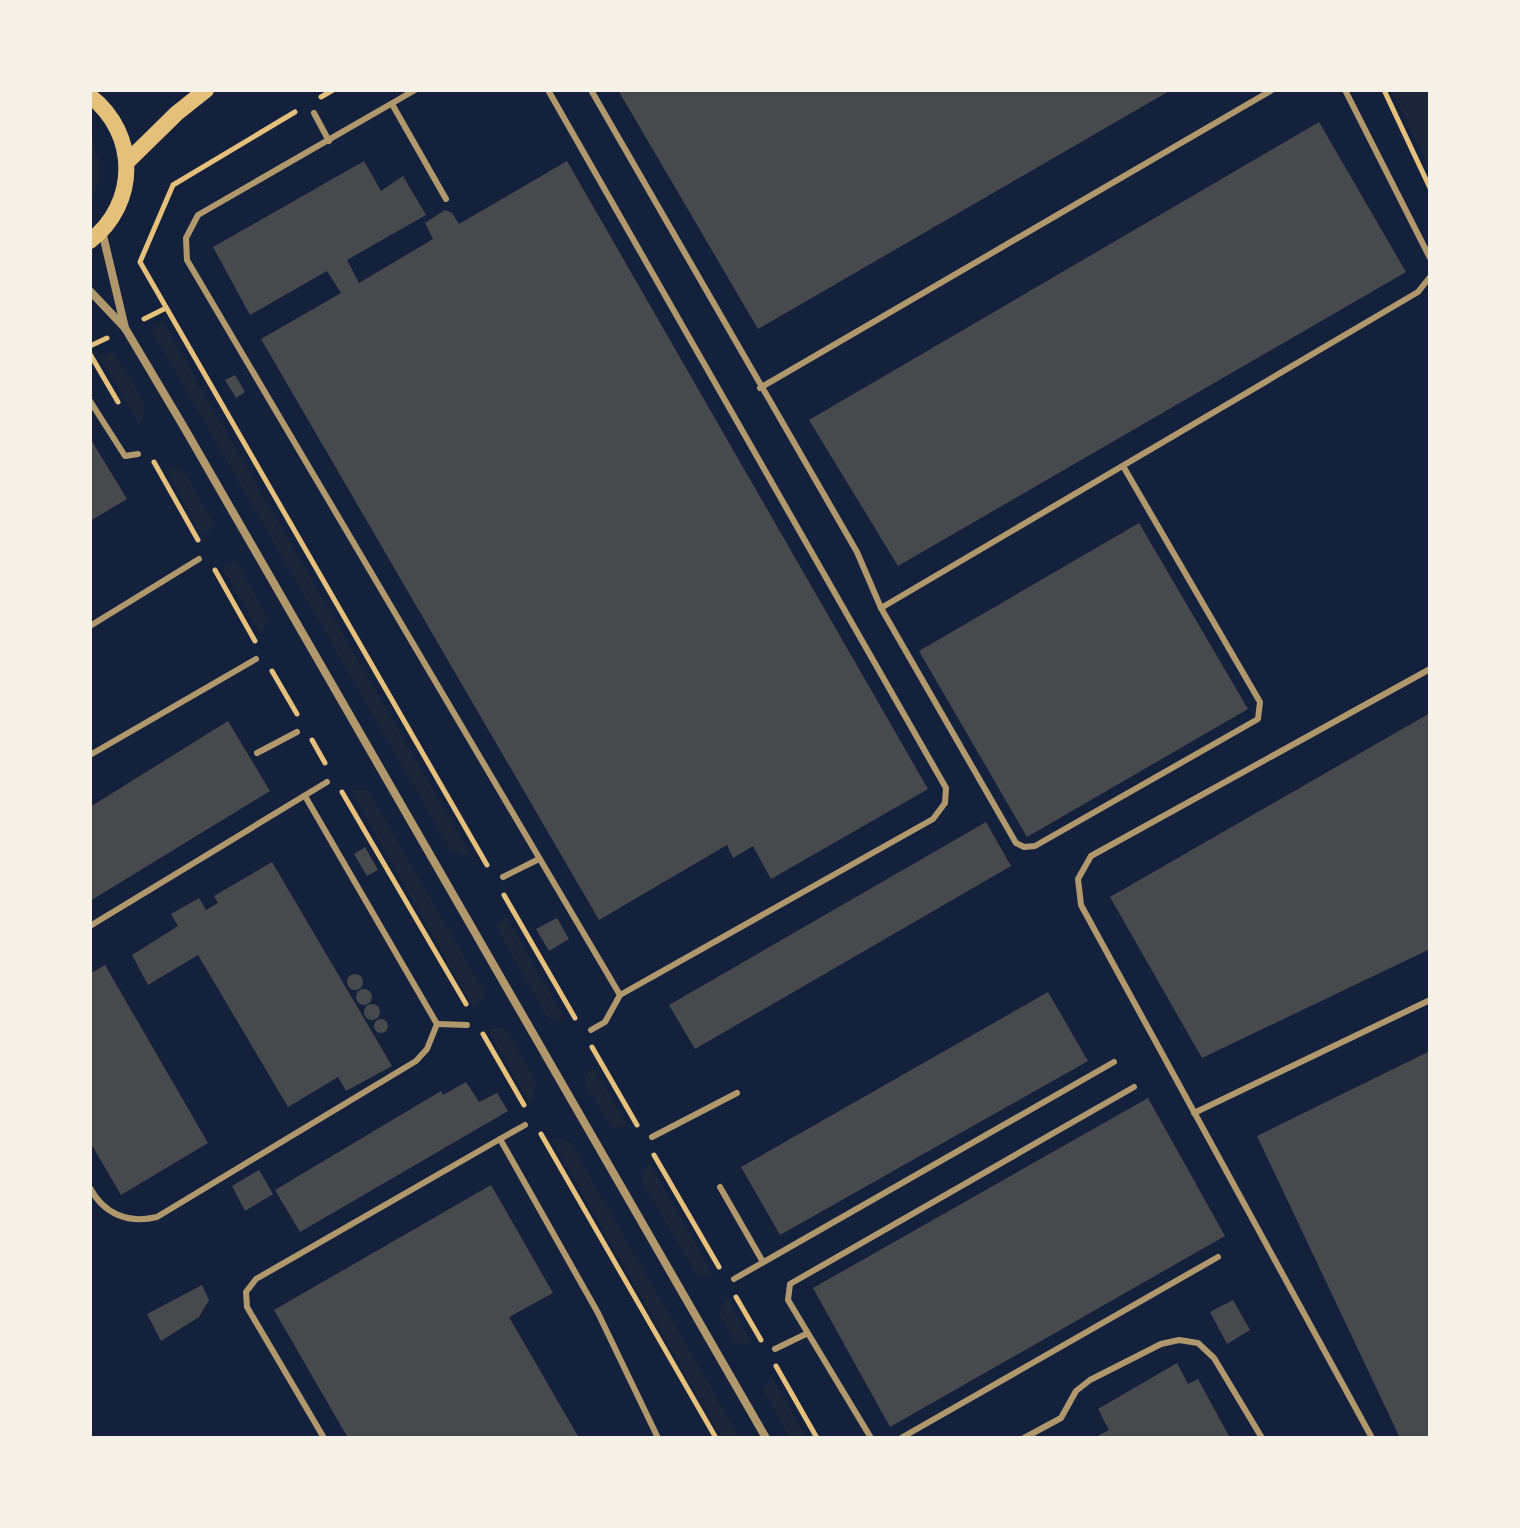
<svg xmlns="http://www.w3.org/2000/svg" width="1520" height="1528" viewBox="0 0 1520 1528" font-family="Rubik,sans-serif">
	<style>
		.green { fill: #1d2539 }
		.building { fill: #48494c }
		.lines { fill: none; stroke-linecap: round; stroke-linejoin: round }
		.path { stroke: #e5c07b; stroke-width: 5 }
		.service { stroke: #b1986c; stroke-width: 6 }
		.minor { stroke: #b1986c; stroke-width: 8 }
		.secondary { stroke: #e5c07b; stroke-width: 16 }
	</style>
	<rect width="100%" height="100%" fill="#14213d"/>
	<!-- green -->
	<g class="green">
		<polygon points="1392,90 1426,90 1430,98 1430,170"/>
		<path d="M90,135C100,158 104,181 90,203Z"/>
		<polygon points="163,323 471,856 451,851 151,329"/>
		<polygon points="113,351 146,406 140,426 100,357"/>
		<polygon points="172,466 185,473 215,526 201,535 166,469"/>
		<polygon points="235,560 269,619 261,634 222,568"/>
		<polygon points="351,790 368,790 485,993 474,1009"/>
		<polygon points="505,915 565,1020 547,1017 496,927"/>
		<polygon points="505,1028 536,1081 533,1098 528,1101 488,1029"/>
		<polygon points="592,1067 627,1124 613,1130 586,1085 585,1077"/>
		<polygon points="557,1138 570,1142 740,1438 722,1438 552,1140"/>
		<polygon points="650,1164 714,1277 695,1273 642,1181 643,1170"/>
		<polygon points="727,1296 752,1345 736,1344 719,1313"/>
		<polygon points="771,1376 807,1438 790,1438 763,1390"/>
	</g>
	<!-- building -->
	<g class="building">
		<polygon points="618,90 1171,90 758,329"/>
		<polygon points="1319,122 1406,272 898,566 809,420"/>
		<polygon points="364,161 381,191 403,176 426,215 347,260 359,283 433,239 425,223 445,210 452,213 459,224 567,161 928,789 771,879 753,846 733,858 727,845 599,920 261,339 341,293 327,271 250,315 213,247"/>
		<polygon points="235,375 245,392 236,398 225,380"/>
		<polygon points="90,438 127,499 90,521"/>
		<polygon points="1139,523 1248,709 1027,837 919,651"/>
		<polygon points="1430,713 1430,949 1202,1058 1110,897"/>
		<polygon points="228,721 270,791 90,901 90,807"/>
		<polygon points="986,822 1011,866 695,1049 669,1005"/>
		<polygon points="365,847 378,870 367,876 354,854"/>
		<polygon points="272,862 392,1066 346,1091 338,1077 288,1107 198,955 148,985 132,955 178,926 171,914 199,898 206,910 218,903 214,896"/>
		<polygon points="557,918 569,939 549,951 536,929"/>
		<polygon points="105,965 208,1143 121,1195 90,1142 90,974"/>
		<circle cx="355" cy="982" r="8"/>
		<circle cx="364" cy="997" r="8"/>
		<polygon points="1048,992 1088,1061 780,1235 741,1167"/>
		<circle cx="372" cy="1012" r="8"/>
		<circle cx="381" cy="1026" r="7"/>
		<polygon points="1430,1051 1430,1438 1400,1438 1257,1136"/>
		<polygon points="466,1082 479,1102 497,1093 508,1111 300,1232 275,1190 441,1091 443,1095"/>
		<polygon points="1148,1098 1225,1236 890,1427 813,1288"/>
		<polygon points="259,1170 273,1194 245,1211 232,1186"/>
		<polygon points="491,1185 553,1293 509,1317 579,1438 348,1438 274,1310"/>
		<polygon points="202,1285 209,1300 199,1317 161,1341 147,1314"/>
		<polygon points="1233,1300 1250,1330 1227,1344 1210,1312"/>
		<polygon points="1177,1363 1188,1384 1198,1379 1230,1438 1094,1438 1109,1430 1098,1409"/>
	</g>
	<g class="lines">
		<!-- path -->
		<g class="path">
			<polyline points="1384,90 1430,188"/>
			<polyline points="321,97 333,90"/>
			<polyline points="295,112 173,185 140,262 487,865"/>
			<polyline points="144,319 166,308"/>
			<polyline points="90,346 107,338"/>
			<polyline points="90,354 118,402"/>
			<polyline points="154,462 198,540"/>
			<polyline points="215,570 255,641"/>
			<polyline points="272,671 297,714"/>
			<polyline points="312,740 325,763"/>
			<polyline points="342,792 466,1004"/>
			<polyline points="504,895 575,1018"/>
			<polyline points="483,1034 524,1105"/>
			<polyline points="592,1047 637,1125"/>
			<polyline points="541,1134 716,1438"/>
			<polyline points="654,1155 719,1267"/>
			<polyline points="736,1297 761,1340"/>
			<polyline points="776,1366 817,1438"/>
		</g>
		<!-- service -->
		<g class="service">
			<polyline points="415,90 198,215 186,238 187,260 620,995"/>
			<polyline points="548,90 946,788 945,803 933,819 620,995 605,1022 591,1030"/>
			<polyline points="591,90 857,552 881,608 1016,843 1024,847 1035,846 1258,719 1260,702 1123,466"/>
			<polyline points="1345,90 1430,258"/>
			<polyline points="392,104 446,199"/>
			<polyline points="314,113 329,141"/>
			<polyline points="760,388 1272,90"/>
			<polyline points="90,401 125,456 138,454"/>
			<polyline points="881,608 1418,292 1430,277"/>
			<polyline points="90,626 199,559"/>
			<polyline points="257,753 297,732"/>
			<polyline points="90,755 256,659"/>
			<polyline points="503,877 539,859"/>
			<polyline points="90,926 327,782"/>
			<polyline points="437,1024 467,1025"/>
			<polyline points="1194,1113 1430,1000"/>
			<polyline points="652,1137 737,1093"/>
			<polyline points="500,1139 525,1125"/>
			<polyline points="720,1187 763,1262"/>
			<path d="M90,1188C104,1214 128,1224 157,1217L416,1061L427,1049L437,1024L305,796"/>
			<polyline points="734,1279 1114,1062"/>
			<polyline points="775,1349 806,1334"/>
			<polyline points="324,1438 247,1307 246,1292 256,1279 500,1139 598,1313 658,1438"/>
			<polyline points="871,1438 788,1300 790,1284 1134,1087"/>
			<polyline points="901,1438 1218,1257"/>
			<polyline points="1024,1438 1061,1418 1076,1391 1090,1380 1161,1344 1179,1340 1198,1343 1214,1358 1262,1438"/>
			<polyline points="1372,1438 1081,905 1078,879 1091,856 1430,669"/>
		</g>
		<!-- minor -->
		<g class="minor">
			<polyline points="102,231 125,328"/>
			<polyline points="90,291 125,328 185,429 766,1438"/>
		</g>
		<!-- secondary -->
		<g class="secondary">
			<path d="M90,96C139,134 138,204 90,241"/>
			<polyline points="127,162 177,113 206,90"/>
		</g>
	</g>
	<!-- border -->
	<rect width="1520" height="1528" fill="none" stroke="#f6f1e7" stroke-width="184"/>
</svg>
